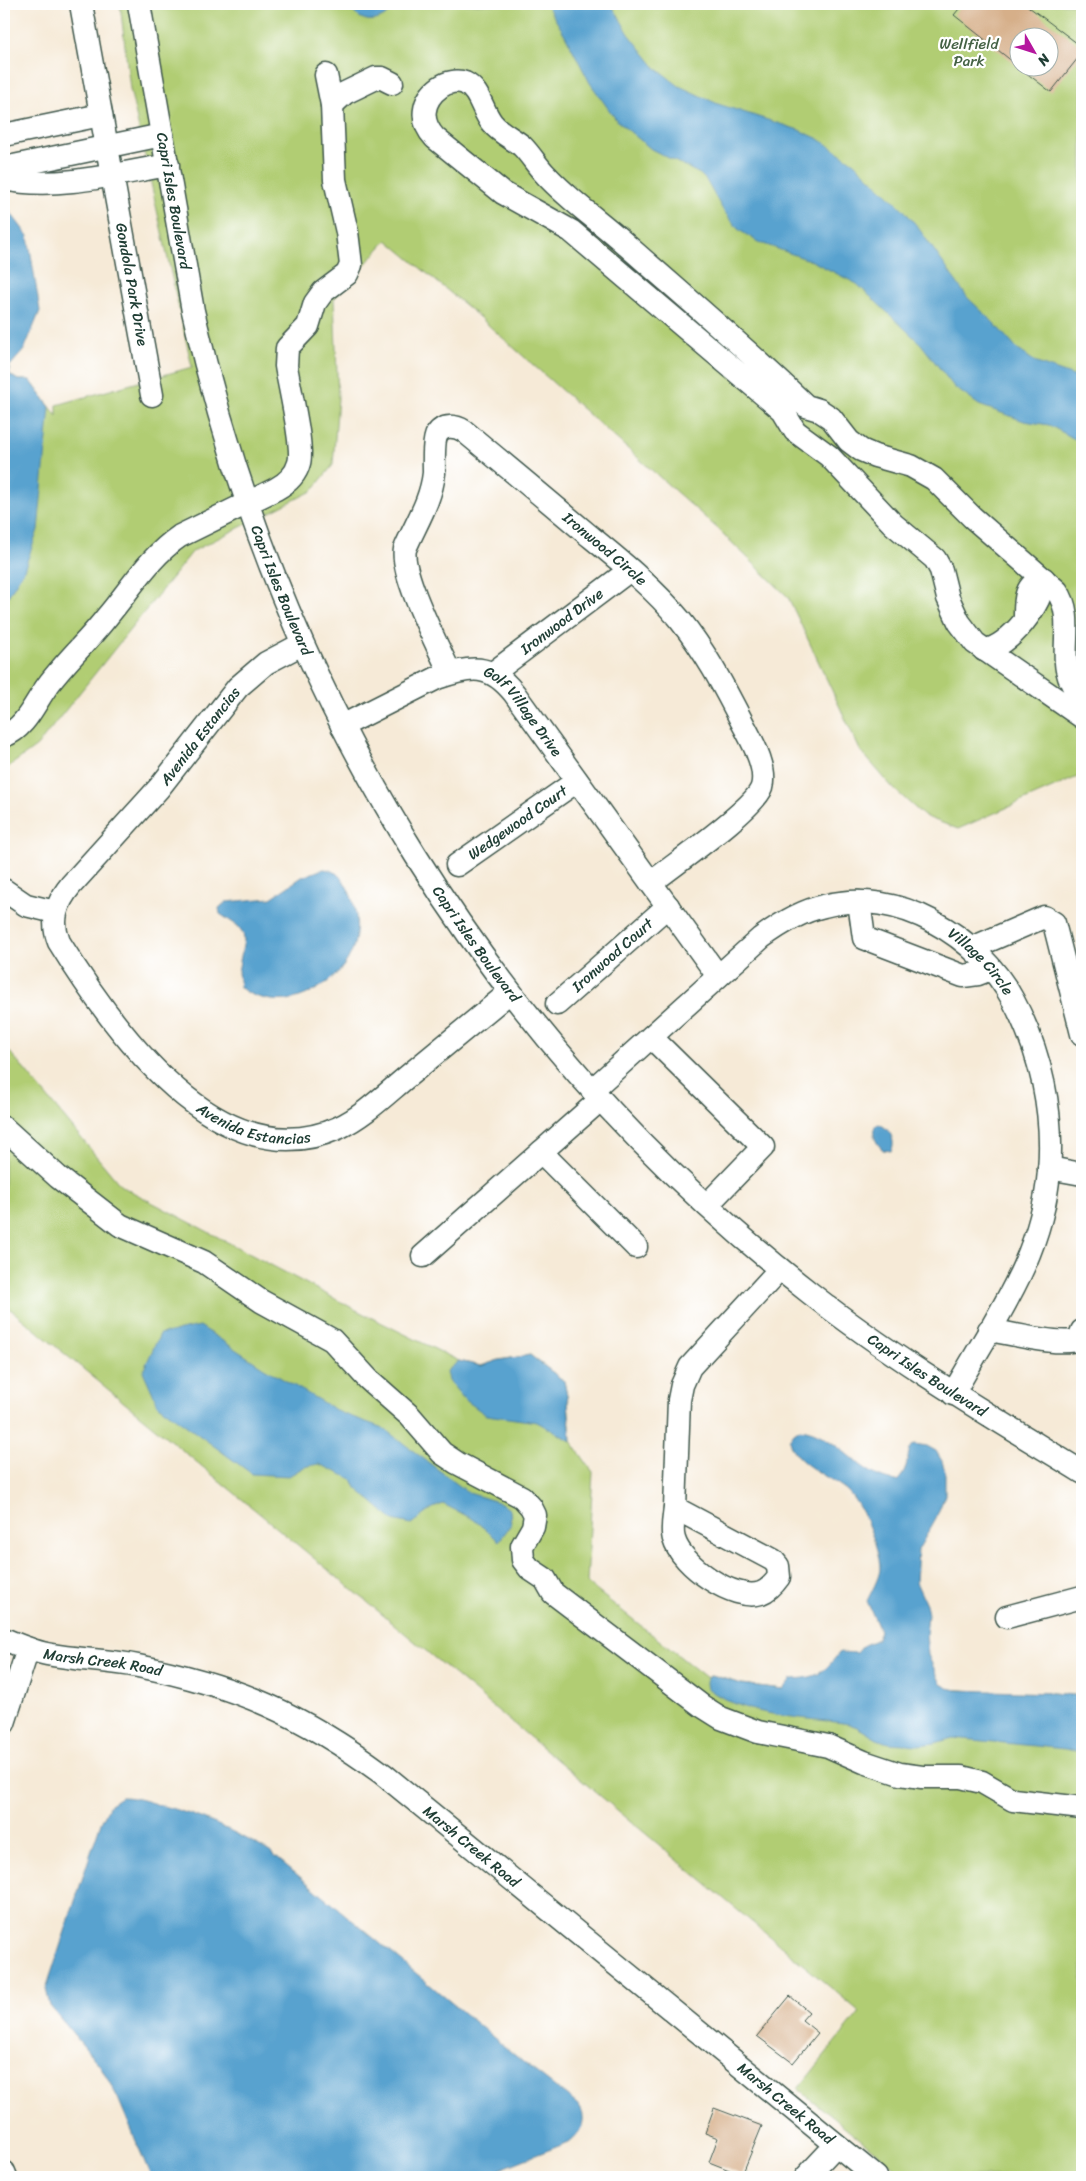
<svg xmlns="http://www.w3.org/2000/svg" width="1086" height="2181" viewBox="0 0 1086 2181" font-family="Sriracha,sans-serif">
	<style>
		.green { fill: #b1cd73; stroke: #688554; fill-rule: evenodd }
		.water { fill: #58a2cf; stroke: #3c7082 }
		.building { fill: #d6af89 }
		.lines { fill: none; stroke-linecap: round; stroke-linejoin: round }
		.minor-casing { stroke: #3f574c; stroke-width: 25 }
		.minor { stroke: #fff; stroke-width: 22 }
		.labels { text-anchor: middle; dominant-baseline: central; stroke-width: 4.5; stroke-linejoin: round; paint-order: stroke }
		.park-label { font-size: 15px; fill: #446144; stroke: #fff }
		.street-label { font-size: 15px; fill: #1f3d34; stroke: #fff }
	</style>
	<rect width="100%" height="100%" fill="#fff"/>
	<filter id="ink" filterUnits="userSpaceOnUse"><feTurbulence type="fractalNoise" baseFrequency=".02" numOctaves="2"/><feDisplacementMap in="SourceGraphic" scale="10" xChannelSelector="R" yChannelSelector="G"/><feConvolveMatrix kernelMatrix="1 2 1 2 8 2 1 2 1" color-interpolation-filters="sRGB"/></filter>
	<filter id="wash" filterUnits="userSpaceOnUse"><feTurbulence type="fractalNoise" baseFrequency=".0096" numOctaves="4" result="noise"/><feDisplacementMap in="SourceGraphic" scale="20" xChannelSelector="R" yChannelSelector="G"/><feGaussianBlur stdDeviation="1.12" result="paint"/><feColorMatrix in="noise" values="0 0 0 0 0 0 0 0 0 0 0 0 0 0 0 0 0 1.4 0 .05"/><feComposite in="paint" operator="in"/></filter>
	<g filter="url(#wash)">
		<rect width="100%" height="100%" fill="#f6ead7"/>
		<!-- green -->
		<g class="green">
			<path d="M120,4H129L203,310L148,4H1082V775L958,829L924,816L893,788L860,750L788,597L717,528L478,316L387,240L334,299L338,398L333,465L312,491L193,551L37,746L4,770V377L10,375L18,380H30L57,416V405L192,367L130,89ZM1018,38H1048V68H1018Z"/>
			<polygon points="4,1045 121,1186 362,1313 459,1361 481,1366 499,1360 530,1355 564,1381 568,1401 571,1441 593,1472 587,1583 707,1678 712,1675 741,1684 783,1689 948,1689 989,1692 1053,1693 1082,1696 1082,2177 907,2177 798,2089 860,2012 360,1596 4,1304"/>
		</g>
		<!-- water -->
		<g class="water">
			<path d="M347,4H396C381,26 361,26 347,4Z"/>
			<polygon points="546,4 611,4 629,34 656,68 679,86 718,104 799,130 819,139 854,163 903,209 917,226 967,297 992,321 1017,349 1037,363 1082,379 1082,443 1049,425 1024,421 979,405 954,387 921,344 857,284 812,261 758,242 739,230 723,210 706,180 700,174 651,149 617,121 590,83 565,35"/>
			<polygon points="4,204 28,236 40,311 24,350 9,367 10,375 18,380 30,380 50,407 38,530 24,570 7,598 4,610"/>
			<path d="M323,869C336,869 342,878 348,889C367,930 354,969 315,990C301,998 287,1002 271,1000C260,998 248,995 240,987L238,972L244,940L243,933L238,926L220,914L219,908L226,902L271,898L302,877Z"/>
			<path d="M879,1124C889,1128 897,1141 891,1151L883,1150C877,1144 871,1135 875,1126Z"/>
			<polygon points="200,1326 264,1368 341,1413 383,1428 469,1493 501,1503 510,1510 511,1525 499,1541 473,1519 443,1504 433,1508 411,1524 393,1520 356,1488 352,1479 319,1464 304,1467 289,1476 252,1474 158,1405 143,1371 160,1334"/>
			<polygon points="530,1355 564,1381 568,1401 571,1441 537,1422 486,1415 464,1399 449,1381 447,1371 459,1361 481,1366 499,1360"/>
			<path d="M800,1429C836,1432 862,1480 897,1481C911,1469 905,1452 914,1444L927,1446L936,1451L942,1461L945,1472V1495L936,1518L918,1550L916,1582L926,1604L928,1614L926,1635L928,1655L941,1684L948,1688L957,1690L1053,1693L1082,1696V1753L1065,1749L953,1738L935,1743L918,1745L889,1743L877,1739L857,1727L849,1724C801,1716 748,1719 707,1688C705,1682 706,1679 712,1675L741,1684L783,1689L791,1679C819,1678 823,1673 840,1652L857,1653L864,1645L876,1640L880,1631L867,1601C871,1592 879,1579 880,1569C880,1548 861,1502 845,1489C827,1475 794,1464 789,1440L794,1433Z"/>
			<path d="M121,1797C135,1797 146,1801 159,1805C199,1815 235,1831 270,1852L523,2062L577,2104C589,2117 582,2132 569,2142L480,2177H151L118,2098L101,2067L50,2006L46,1989L100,1825L110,1804Z"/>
		</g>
		<g id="blocks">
			<!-- building -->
			<g class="building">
				<polygon points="963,4 1025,4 1082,47 1082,53 1051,92 1020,68 1048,68 1048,38 1018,38 1018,66 954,15"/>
				<polygon points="790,1996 809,2012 802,2020 818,2033 793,2063 757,2036"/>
				<polygon points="714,2108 762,2126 742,2175 709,2162 718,2138 705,2133"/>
			</g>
		</g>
	</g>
	<g filter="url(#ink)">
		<use href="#blocks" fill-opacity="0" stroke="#3f574c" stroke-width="1"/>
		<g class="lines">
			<defs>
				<g id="minor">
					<path id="s1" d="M81,4L152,395"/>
					<path id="s2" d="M139,4L193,311C281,702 494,1046 810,1293C895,1360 989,1415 1082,1472"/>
					<polyline points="332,105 345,93 376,78 382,78 392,83"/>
					<polyline points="4,135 101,115"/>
					<polyline points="4,168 162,135"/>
					<path d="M4,179C55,190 117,174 168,165"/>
					<path id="s3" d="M302,644L266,663L238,687L159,788L71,885C57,902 50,920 59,942C112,1028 219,1181 338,1128C364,1116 386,1094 408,1076C442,1048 476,1020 510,992"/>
					<path d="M984,650C1008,649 1044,602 1044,579C1024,584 1025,601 1025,618"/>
					<path id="s4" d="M450,673C438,646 400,574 405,549C416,523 431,501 434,473C434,464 433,441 437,434C443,424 456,426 464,431C505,465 546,499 586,533C619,560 653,587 680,620C705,651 723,685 741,720C750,738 768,766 762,787C755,809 673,865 651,883"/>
					<path id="s5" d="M493,673L630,570"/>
					<path d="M1082,696C1049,667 1080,623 1057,591L972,517L934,479L911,466L875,456L861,450L849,441L831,418L819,410L806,406C747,349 684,296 623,242C598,220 569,200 546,175C537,166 531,155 522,146C512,138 500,133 492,123C482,111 480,90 465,83C457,80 447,82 440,87C422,100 419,121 435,138L503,193L571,231L783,411L795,431L829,456L893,524L935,559L941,570L948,598L959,622L975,643L1082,717"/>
					<path id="s6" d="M342,726L437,678C471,666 490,663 514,693L718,976"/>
					<path d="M4,736C26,728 35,702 48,685C66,661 88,641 106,618C130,590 149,557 180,536L276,489C287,483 296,475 299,463C304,447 289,386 286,366L287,348L308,326L315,303L323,292L347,274L351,265L347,232L335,180L332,105L326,75"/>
					<path id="s7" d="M457,865L577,781"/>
					<polyline points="4,890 26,905 55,912"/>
					<polyline points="859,902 864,938 963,976 978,974 991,969"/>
					<polyline points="972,948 1044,917 1054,923 1082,1034"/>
					<path id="s8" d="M557,1004L668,906"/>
					<polyline points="651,1037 763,1147 707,1205"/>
					<path id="s9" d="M592,1090L761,938C780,924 801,911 824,906C898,887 979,936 1013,1000C1041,1052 1054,1113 1049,1171C1042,1258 994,1320 953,1394"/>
					<polyline points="4,1128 58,1177 120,1225 204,1262 261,1301 332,1340 368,1379 410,1416 442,1453 457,1463 522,1497 531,1507 535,1515 533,1527 522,1546 523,1560 530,1569 545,1579 553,1593 702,1706 721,1718 758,1732 828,1746 864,1762 900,1774 922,1777 961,1777 982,1782 1013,1800 1082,1808"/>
					<polyline points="541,1152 636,1247"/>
					<polyline points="1049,1168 1082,1174"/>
					<polyline points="423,1256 600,1100"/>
					<path d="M989,1330C1008,1333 1063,1347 1079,1339L1082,1331"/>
					<path d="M675,1508L773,1560L778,1566L779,1577C774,1584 769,1590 761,1593C734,1602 681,1565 674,1539C671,1530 674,1517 675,1508Z"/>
					<polyline points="675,1508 679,1400 682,1385 690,1367 780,1269"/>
					<polyline points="1007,1617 1082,1597"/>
					<path id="s10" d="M4,1639C18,1645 32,1651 47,1654C77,1660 108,1660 138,1666C236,1685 303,1715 383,1774L876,2177"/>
					<polyline points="4,1723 28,1649"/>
					<polyline points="4,2172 6,2177"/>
					<polyline points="806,2177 836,2145"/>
				</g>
			</defs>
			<!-- minor casing -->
			<use href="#minor" class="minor-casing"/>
			<!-- minor -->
			<use href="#minor" class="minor"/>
		</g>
	</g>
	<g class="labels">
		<!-- park labels -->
		<g class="park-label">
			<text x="969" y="44">Wellfield<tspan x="969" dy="17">Park</tspan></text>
		</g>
		<!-- street labels -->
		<g class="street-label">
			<text stroke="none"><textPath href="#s2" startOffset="200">Capri Isles Boulevard</textPath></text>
			<text stroke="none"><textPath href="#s1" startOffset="285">Gondola Park Drive</textPath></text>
			<text stroke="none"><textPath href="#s4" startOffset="468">Ironwood Circle</textPath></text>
			<text stroke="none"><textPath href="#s2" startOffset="605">Capri Isles Boulevard</textPath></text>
			<text stroke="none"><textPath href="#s5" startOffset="86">Ironwood Drive</textPath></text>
			<text stroke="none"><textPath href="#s6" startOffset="212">Golf Village Drive</textPath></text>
			<text transform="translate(200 736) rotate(-52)">Avenida Estancias</text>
			<text stroke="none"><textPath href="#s7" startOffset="74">Wedgewood Court</textPath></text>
			<text stroke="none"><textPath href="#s2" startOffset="1010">Capri Isles Boulevard</textPath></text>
			<text stroke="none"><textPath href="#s8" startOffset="74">Ironwood Court</textPath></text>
			<text stroke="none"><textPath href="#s9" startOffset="474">Village Circle</textPath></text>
			<text stroke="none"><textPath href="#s3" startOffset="675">Avenida Estancias</textPath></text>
			<text stroke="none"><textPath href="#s2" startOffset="1638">Capri Isles Boulevard</textPath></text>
			<text stroke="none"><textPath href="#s10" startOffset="102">Marsh Creek Road</textPath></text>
			<text stroke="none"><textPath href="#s10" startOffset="522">Marsh Creek Road</textPath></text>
			<text stroke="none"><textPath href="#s10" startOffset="928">Marsh Creek Road</textPath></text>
		</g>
	</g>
	<!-- margin -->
	<rect width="1086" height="2181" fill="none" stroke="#fff" stroke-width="20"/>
	<!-- north arrow -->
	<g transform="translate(1034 52) rotate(129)"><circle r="24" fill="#ffffff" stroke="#a5b1ae"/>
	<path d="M0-4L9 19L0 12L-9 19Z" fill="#b5179e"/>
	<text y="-8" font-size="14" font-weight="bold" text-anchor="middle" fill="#1f3d34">N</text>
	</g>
</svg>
